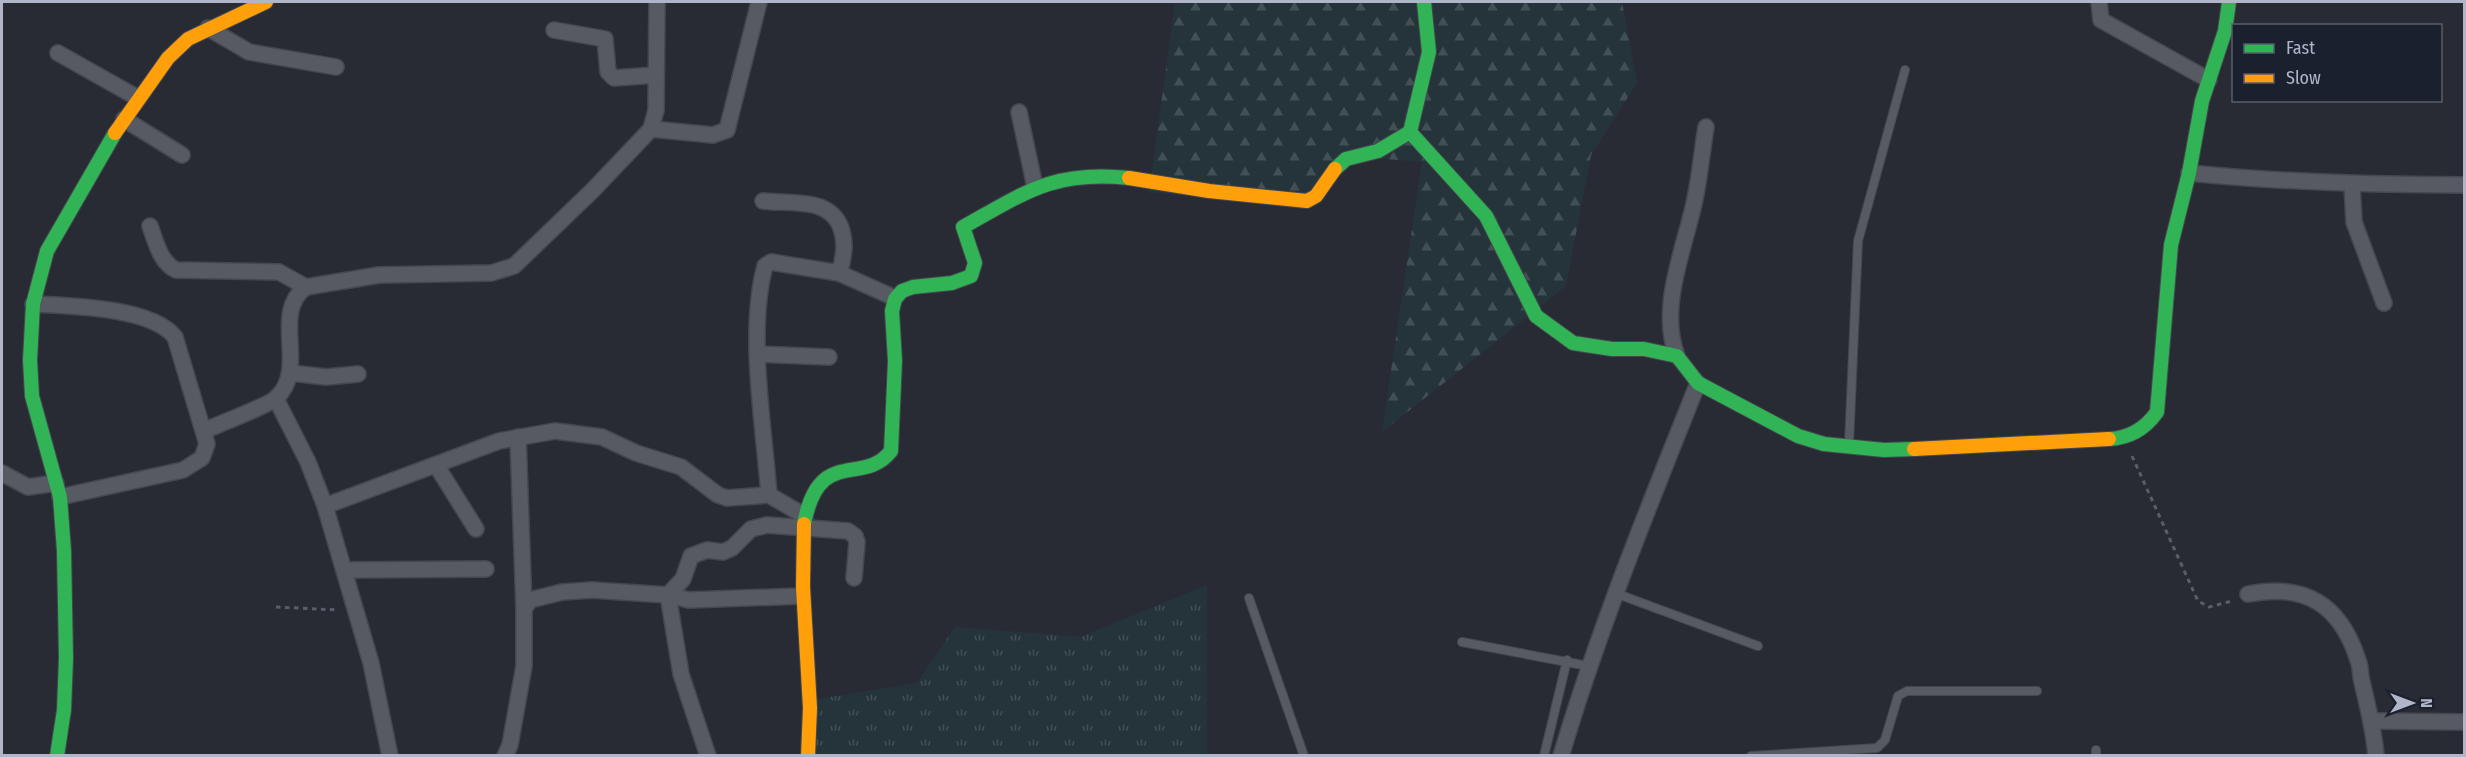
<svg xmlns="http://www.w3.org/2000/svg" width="2466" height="757" viewBox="0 0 2466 757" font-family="'Fira Sans Condensed',sans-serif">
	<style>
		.grass { fill: url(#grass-tufts) }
		.forest { fill: url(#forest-firs) }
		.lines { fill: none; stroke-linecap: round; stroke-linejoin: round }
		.lane-casing { stroke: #44484e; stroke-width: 10 }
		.street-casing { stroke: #44484e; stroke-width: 18 }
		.fast-casing { stroke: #44484e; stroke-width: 16 }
		.slow-casing { stroke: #44484e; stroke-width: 16 }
		.path { stroke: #5a5e67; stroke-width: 3; stroke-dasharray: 4.5 4.5; stroke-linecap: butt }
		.lane { stroke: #575a63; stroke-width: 8 }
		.street { stroke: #575a63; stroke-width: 15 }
		.fast { stroke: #30b455; stroke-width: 14 }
		.slow { stroke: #ff9f0a; stroke-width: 14 }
	</style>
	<defs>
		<pattern id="grass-tufts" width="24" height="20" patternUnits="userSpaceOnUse" patternTransform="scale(1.5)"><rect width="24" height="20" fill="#25343a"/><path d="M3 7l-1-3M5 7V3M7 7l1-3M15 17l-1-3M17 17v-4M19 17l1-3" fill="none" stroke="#424f55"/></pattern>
		<pattern id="forest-firs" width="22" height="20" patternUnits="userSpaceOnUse" patternTransform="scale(1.5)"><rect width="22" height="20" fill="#25343a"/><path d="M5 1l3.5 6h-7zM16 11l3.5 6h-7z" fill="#424f55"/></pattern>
	</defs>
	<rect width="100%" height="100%" fill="#282b34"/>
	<!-- grass -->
	<polygon class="grass" points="1207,585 1207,755 809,756 818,699 917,683 955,627 1081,637"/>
	<!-- forest -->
	<polygon class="forest" points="1175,2 1622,2 1637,83 1591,155 1566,286 1382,432 1422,162 1338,155 1305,198 1149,193"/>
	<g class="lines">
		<defs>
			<g id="lane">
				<polyline points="1849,444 1858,241 1905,70"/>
				<polyline points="1615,593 1758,646"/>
				<polyline points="1249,598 1304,756"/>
				<polyline points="1462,642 1588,666"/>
				<polyline points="1544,756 1567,660"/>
				<polyline points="1751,756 1877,748 1885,740 1898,696 1907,691 2037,691"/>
				<polyline points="2096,756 2096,750"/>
			</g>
			<g id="street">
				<polyline points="2099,2 2101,20 2209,80"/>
				<polyline points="208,28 249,52 336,67"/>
				<polyline points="554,30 605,39 608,72 614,78 655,75"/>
				<polyline points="58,53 138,98"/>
				<polyline points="1019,112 1035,187"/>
				<polyline points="124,119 182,155"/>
				<polyline points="651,129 713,135 727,130 759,2"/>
				<path d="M2189,173C2281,182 2372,185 2464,185"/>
				<polyline points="2352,185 2354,222 2384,303"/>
				<path d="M763,201C780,203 804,201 820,207C848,218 847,250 839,273"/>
				<path d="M150,226C156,242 160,262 176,270L279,272L306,287"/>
				<path d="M33,304C70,306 151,307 175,337L207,444L202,458L183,470L60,497"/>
				<polyline points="758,354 829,357"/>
				<path d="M1677,356C1658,307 1685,248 1695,199C1700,175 1702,151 1706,127"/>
				<polyline points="291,373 326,377 358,374"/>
				<polyline points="276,399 308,462 325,506 371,663 390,756"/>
				<path d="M204,431C218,424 268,406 276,398C309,369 270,313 306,287L379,275L491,273L514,266L593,190L651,129L656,110L657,2"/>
				<polyline points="518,437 524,609"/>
				<polyline points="436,465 476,529"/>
				<polyline points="2,473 28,487 56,483"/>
				<path d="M769,495C764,427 747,332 765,266L771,262L839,273L895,298"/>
				<polyline points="325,506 499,441 555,431 602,437 636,453 681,467 718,495 727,498 769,495 805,516"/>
				<polyline points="345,570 486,569"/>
				<path d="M2248,594C2305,583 2340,604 2358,660C2361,667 2360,675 2362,682C2368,708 2374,730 2376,756"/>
				<polyline points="2373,721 2464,722"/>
				<polyline points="505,756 510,745 524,666 524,609 530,600 562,592 592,590 668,595 689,600 802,596"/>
				<polyline points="708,756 681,674 668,595 683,579 691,556 707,550 723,552 732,548 751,529 767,525 848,531 855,536 857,542 854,578"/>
				<path d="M1561,756C1599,628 1649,506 1698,383"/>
			</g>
			<g id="fast">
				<polyline points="1424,2 1429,52 1410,132 1486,216 1536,316 1573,343 1612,349 1644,349 1677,356 1698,383 1798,436 1824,444 1884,450 1914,449"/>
				<polyline points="1335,169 1346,159 1378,151 1410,132"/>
				<path d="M2109,439C2130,438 2145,429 2157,412L2171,245L2189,173L2202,101L2225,31L2229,2"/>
				<path d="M804,524C819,445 863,487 891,451L895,361L892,311L895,299L902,291L913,287L952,283L971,276L975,263L963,227C1026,192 1054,170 1129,178"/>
				<polyline points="57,756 64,710 66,658 64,551 60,497 32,396 30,360 33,304 47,251 115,133"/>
			</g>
			<g id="slow">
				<polyline points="115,133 168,58 188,39 266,2"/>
				<polyline points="1129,178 1209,191 1307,201 1316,196 1335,169"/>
				<polyline points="1914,449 2109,439"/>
				<polyline points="804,524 803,587 810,708 808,756"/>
			</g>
		</defs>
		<!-- lane casing -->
		<use href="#lane" class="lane-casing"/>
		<!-- street casing -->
		<use href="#street" class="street-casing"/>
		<!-- fast casing -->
		<use href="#fast" class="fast-casing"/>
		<!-- slow casing -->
		<use href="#slow" class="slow-casing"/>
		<!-- path -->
		<g class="path">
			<polyline points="2132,456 2198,601 2209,607 2232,601"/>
			<polyline points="276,607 338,610"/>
		</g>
		<!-- lane -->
		<use href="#lane" class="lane"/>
		<!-- street -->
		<use href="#street" class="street"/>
		<!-- fast -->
		<use href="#fast" class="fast"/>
		<!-- slow -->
		<use href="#slow" class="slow"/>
	</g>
	<!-- border -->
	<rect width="2466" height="757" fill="none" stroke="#b0b6c7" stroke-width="6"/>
	<!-- legend -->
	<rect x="2232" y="24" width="210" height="78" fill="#1b202f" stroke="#575c6c" stroke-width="1.5"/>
	<rect x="2244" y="44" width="30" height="9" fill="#30b455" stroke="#575c6c" stroke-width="1.5"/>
	<text x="2286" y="54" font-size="18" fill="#b0b6c7">Fast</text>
	<rect x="2244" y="74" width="30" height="9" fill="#ff9f0a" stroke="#575c6c" stroke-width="1.5"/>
	<text x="2286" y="84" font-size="18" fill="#b0b6c7">Slow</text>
	<!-- north arrow -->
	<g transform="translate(2412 703) rotate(90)" stroke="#1b202f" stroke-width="4.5" paint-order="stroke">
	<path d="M0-4.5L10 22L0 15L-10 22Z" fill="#b0b6c7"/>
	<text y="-9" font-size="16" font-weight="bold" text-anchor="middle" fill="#b0b6c7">N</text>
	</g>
</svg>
